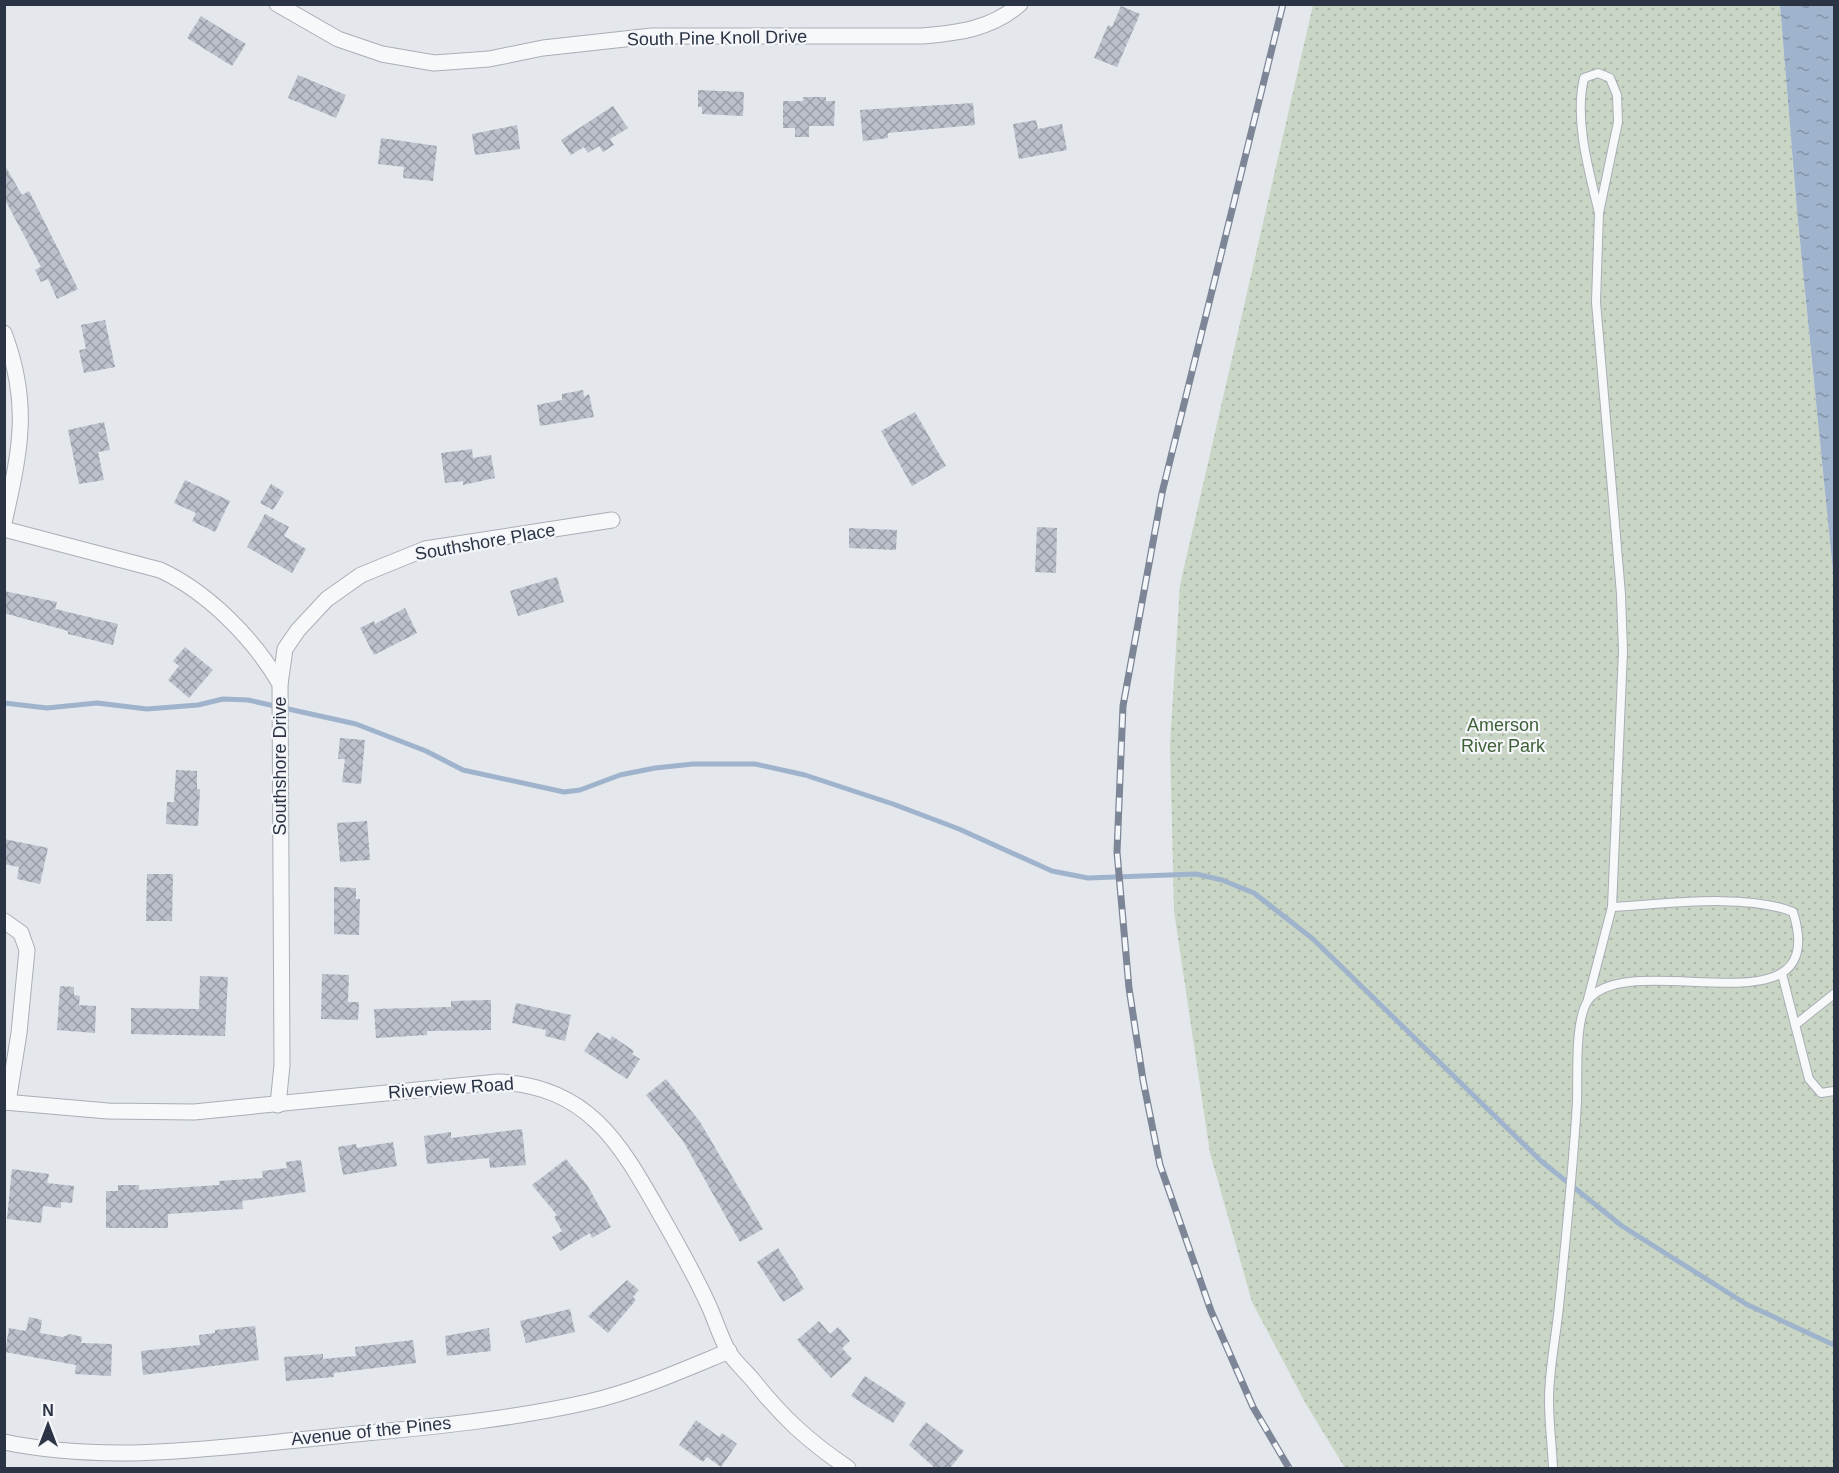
<svg xmlns="http://www.w3.org/2000/svg" width="1839" height="1473" viewBox="0 0 1839 1473" font-family="Helvetica,sans-serif">
	<style>
		.park { fill: url(#park-dots) }
		.water { fill: url(#water-ripples) }
		.lines { fill: none; stroke-linecap: round; stroke-linejoin: round }
		.stream { stroke: #9fb4cc; stroke-width: 5 }
		.building { fill: url(#building-cross-hatch) }
		.service-casing { stroke: #a9aeb7; stroke-width: 10 }
		.minor-casing { stroke: #a9aeb7; stroke-width: 17 }
		.service { stroke: #f7f8fa; stroke-width: 8 }
		.minor { stroke: #f7f8fa; stroke-width: 15 }
		.rail-casing { stroke: #7d8696; stroke-width: 7 }
		.rail { stroke: #f4f6f9; stroke-width: 4.5; stroke-dasharray: 14; stroke-linecap: butt }
		.labels { text-anchor: middle; dominant-baseline: central; stroke-width: 4.5; stroke-linejoin: round; paint-order: stroke }
		.street-label { font-size: 18px; fill: #2b3445; stroke: #f4f6f9 }
		.park-label { font-size: 18px; fill: #3f6138; stroke: #f4f6f9 }
	</style>
	<defs>
		<pattern id="park-dots" width="8" height="8" patternUnits="userSpaceOnUse" patternTransform="scale(1.5)"><rect width="8" height="8" fill="#c9d6c5"/><path d="M2 2h.1M6 6h.1" fill="none" stroke="#adb8ab" stroke-width="1.8" stroke-linecap="round"/></pattern>
		<pattern id="water-ripples" width="26" height="14" patternUnits="userSpaceOnUse" patternTransform="scale(1.5)"><rect width="26" height="14" fill="#9fb4cc"/><path d="M2 4q2-2 4 0t4 0M15 11q2-2 4 0t4 0" fill="none" stroke="#8293a7"/></pattern>
		<pattern id="building-cross-hatch" width="8" height="8" patternUnits="userSpaceOnUse" patternTransform="scale(1.5)"><rect width="8" height="8" fill="#bbc0ca"/><path d="M0 0l8 8M0 8l8-8" fill="none" stroke="#989da6"/></pattern>
	</defs>
	<rect width="100%" height="100%" fill="#e4e7ec"/>
	<!-- park -->
	<polygon class="park" points="1313,5 1780,5 1797,211 1834,582 1834,1468 1345,1468 1306,1404 1252,1302 1210,1153 1174,911 1170,744 1180,585"/>
	<!-- water -->
	<polygon class="water" points="1780,5 1834,5 1834,582 1797,211"/>
	<g class="lines">
		<!-- stream -->
		<polyline class="stream" points="4,703 47,708 97,703 147,709 198,705 223,699 248,700 356,724 426,751 463,770 564,792 580,790 620,775 655,768 693,764 755,764 805,775 893,804 959,829 1052,871 1088,878 1196,874 1222,880 1254,893 1313,939 1541,1161 1622,1226 1746,1304 1834,1345"/>
	</g>
	<!-- building -->
	<g class="building">
		<polygon points="1121,6 1140,14 1117,67 1094,58 1108,25 1112,27"/>
		<polygon points="201,16 246,44 232,66 187,38"/>
		<polygon points="298,75 346,95 336,118 288,98"/>
		<polygon points="698,90 744,92 743,116 702,114 702,107 698,107"/>
		<polygon points="803,97 826,97 826,101 835,101 834,126 809,126 809,137 795,137 795,128 783,128 783,101 803,101"/>
		<polygon points="973,103 975,125 888,133 888,138 863,141 860,110"/>
		<polygon points="613,106 628,128 610,139 614,145 603,152 599,146 588,153 584,147 571,155 561,140"/>
		<polygon points="1036,120 1038,129 1062,124 1067,150 1019,159 1013,124"/>
		<polygon points="517,125 520,149 475,155 472,134"/>
		<polygon points="381,138 437,146 433,181 403,178 404,167 378,164"/>
		<polygon points="4,164 22,195 29,191 78,289 57,299 48,279 41,282 35,270 41,267 4,198"/>
		<polygon points="105,320 115,367 84,373 79,350 86,349 81,325"/>
		<polygon points="583,390 584,397 589,394 594,417 540,426 537,405 562,400 562,394"/>
		<polygon points="915,412 946,466 912,486 881,431"/>
		<polygon points="104,422 110,450 98,452 104,480 79,484 68,430"/>
		<polygon points="472,449 473,458 491,455 495,478 463,485 463,481 445,483 441,453"/>
		<polygon points="185,480 230,501 215,532 192,521 196,513 174,503"/>
		<polygon points="271,484 284,492 273,510 260,503"/>
		<polygon points="265,514 289,527 284,536 306,549 292,573 247,547"/>
		<polygon points="1037,527 1057,528 1056,573 1035,572"/>
		<polygon points="849,528 897,530 896,550 849,548"/>
		<polygon points="557,577 564,602 518,616 510,591"/>
		<polygon points="4,591 57,602 55,609 118,624 113,645 68,634 68,631 4,613"/>
		<polygon points="405,608 417,633 374,655 360,628 374,621 375,624"/>
		<polygon points="185,647 213,670 189,698 168,680 179,666 173,661"/>
		<polygon points="340,738 365,740 361,784 342,782 345,759 338,759"/>
		<polygon points="176,770 197,771 197,789 200,789 198,826 166,824 167,802 174,802"/>
		<polygon points="367,821 370,860 340,862 337,823"/>
		<polygon points="4,839 48,848 40,884 17,879 19,867 4,864"/>
		<polygon points="147,874 173,874 172,921 146,921"/>
		<polygon points="334,887 356,888 356,899 360,899 359,935 334,934"/>
		<polygon points="322,974 349,975 348,1002 359,1002 358,1020 321,1019"/>
		<polygon points="200,976 228,977 225,1036 131,1034 131,1008 199,1009"/>
		<polygon points="60,986 74,987 74,995 80,996 79,1005 96,1006 95,1033 57,1030"/>
		<polygon points="491,1000 491,1030 427,1031 427,1035 376,1038 374,1009 451,1007 451,1001"/>
		<polygon points="516,1003 571,1015 565,1041 545,1036 546,1030 512,1023"/>
		<polygon points="597,1032 610,1040 612,1036 634,1051 632,1054 640,1059 627,1079 584,1051"/>
		<polygon points="666,1079 700,1122 763,1229 740,1242 683,1141 646,1095"/>
		<polygon points="522,1129 526,1165 490,1168 489,1158 427,1164 424,1136 451,1132 451,1138"/>
		<polygon points="393,1142 397,1166 343,1175 338,1147 356,1144 357,1148"/>
		<polygon points="566,1159 587,1185 611,1227 592,1238 590,1233 560,1251 552,1237 562,1231 554,1217 557,1215 532,1185"/>
		<polygon points="301,1160 306,1192 242,1201 243,1209 168,1214 168,1228 106,1228 106,1191 118,1191 118,1185 139,1185 139,1190 220,1185 219,1181 263,1178 262,1171 287,1168 286,1162"/>
		<polygon points="12,1169 49,1174 47,1183 74,1186 72,1203 61,1202 61,1208 43,1206 41,1223 7,1219"/>
		<polygon points="778,1248 804,1289 783,1302 757,1262"/>
		<polygon points="627,1280 639,1290 633,1297 636,1300 608,1333 588,1316"/>
		<polygon points="570,1309 575,1332 526,1343 520,1321"/>
		<polygon points="29,1317 42,1320 40,1333 63,1337 70,1334 82,1337 81,1343 112,1344 111,1376 75,1374 76,1365 5,1352 9,1328 26,1331"/>
		<polygon points="819,1321 830,1334 838,1327 850,1341 842,1348 852,1359 831,1378 797,1340"/>
		<polygon points="255,1326 259,1360 143,1375 141,1351 200,1345 199,1335 215,1333 215,1330"/>
		<polygon points="489,1328 491,1351 447,1356 445,1336"/>
		<polygon points="413,1340 416,1363 334,1373 334,1377 286,1381 284,1357 323,1354 323,1359 356,1356 355,1347"/>
		<polygon points="865,1376 906,1403 893,1423 851,1396"/>
		<polygon points="696,1420 719,1437 722,1433 737,1444 721,1467 707,1457 703,1462 679,1445"/>
		<polygon points="926,1422 964,1451 950,1468 935,1468 909,1445"/>
	</g>
	<g class="lines">
		<defs>
			<g id="service">
				<polyline points="1782,974 1809,1079 1821,1093 1834,1091"/>
				<polyline points="1588,999 1612,907"/>
				<polyline points="1795,1025 1834,994"/>
				<path d="M1553,1468C1552,1446 1549,1423 1549,1400C1549,1369 1556,1337 1559,1306C1566,1238 1573,1170 1577,1102C1578,1077 1574,1018 1589,999C1633,946 1833,1038 1793,912C1746,893 1664,904 1612,907L1623,651L1621,594L1596,302L1599,213L1618,122L1617,95L1610,78L1598,73L1584,78C1574,120 1589,171 1599,213"/>
			</g>
			<g id="minor">
				<path d="M277,4L338,39L382,54L434,63L489,59L543,48L652,36H922C958,33 992,29 1020,4"/>
				<path d="M4,333C31,405 20,451 4,523"/>
				<path d="M4,529L160,570C208,592 254,639 280,684L282,1065L278,1105"/>
				<polyline points="280,684 285,649 298,630 327,599 361,575 425,549 612,520"/>
				<polyline points="4,921 21,933 27,950 19,1033 8,1102"/>
				<path d="M4,1102L108,1111L194,1112L498,1082C587,1086 619,1141 659,1212C676,1242 694,1273 708,1304C715,1319 720,1336 728,1351C734,1361 744,1370 752,1379C782,1417 808,1441 848,1468"/>
				<path d="M4,1442C105,1463 207,1449 308,1439C401,1429 496,1423 588,1402C636,1391 683,1370 729,1351"/>
			</g>
		</defs>
		<!-- service casing -->
		<use href="#service" class="service-casing"/>
		<!-- minor casing -->
		<use href="#minor" class="minor-casing"/>
		<!-- service -->
		<use href="#service" class="service"/>
		<!-- minor -->
		<use href="#minor" class="minor"/>
		<defs>
			<polyline id="rail" points="1283,4 1162,493 1123,706 1117,852 1129,988 1143,1080 1160,1165 1211,1311 1253,1407 1289,1468"/>
		</defs>
		<!-- rail casing -->
		<use href="#rail" class="rail-casing"/>
		<!-- rail -->
		<use href="#rail" class="rail"/>
	</g>
	<g class="labels">
		<!-- street labels -->
		<g class="street-label">
			<text transform="translate(717 38) rotate(-1)">South Pine Knoll Drive</text>
			<text transform="translate(485 542) rotate(-10)">Southshore Place</text>
			<text transform="translate(280 766) rotate(-90)">Southshore Drive</text>
			<text transform="translate(451 1088) rotate(-4)">Riverview Road</text>
			<text transform="translate(371 1431) rotate(-6)">Avenue of the Pines</text>
		</g>
		<!-- park labels -->
		<g class="park-label">
			<text x="1503" y="725">Amerson<tspan x="1503" dy="21">River Park</tspan></text>
		</g>
	</g>
	<!-- border -->
	<rect width="1839" height="1473" fill="none" stroke="#2b3445" stroke-width="12"/>
	<!-- north arrow -->
	<g transform="translate(48 1425)" stroke="#f4f6f9" stroke-width="4.5" paint-order="stroke">
	<path d="M0-4.5L10 22L0 15L-10 22Z" fill="#2b3445"/>
	<text y="-9" font-size="16" font-weight="bold" text-anchor="middle" fill="#2b3445">N</text>
	</g>
</svg>
